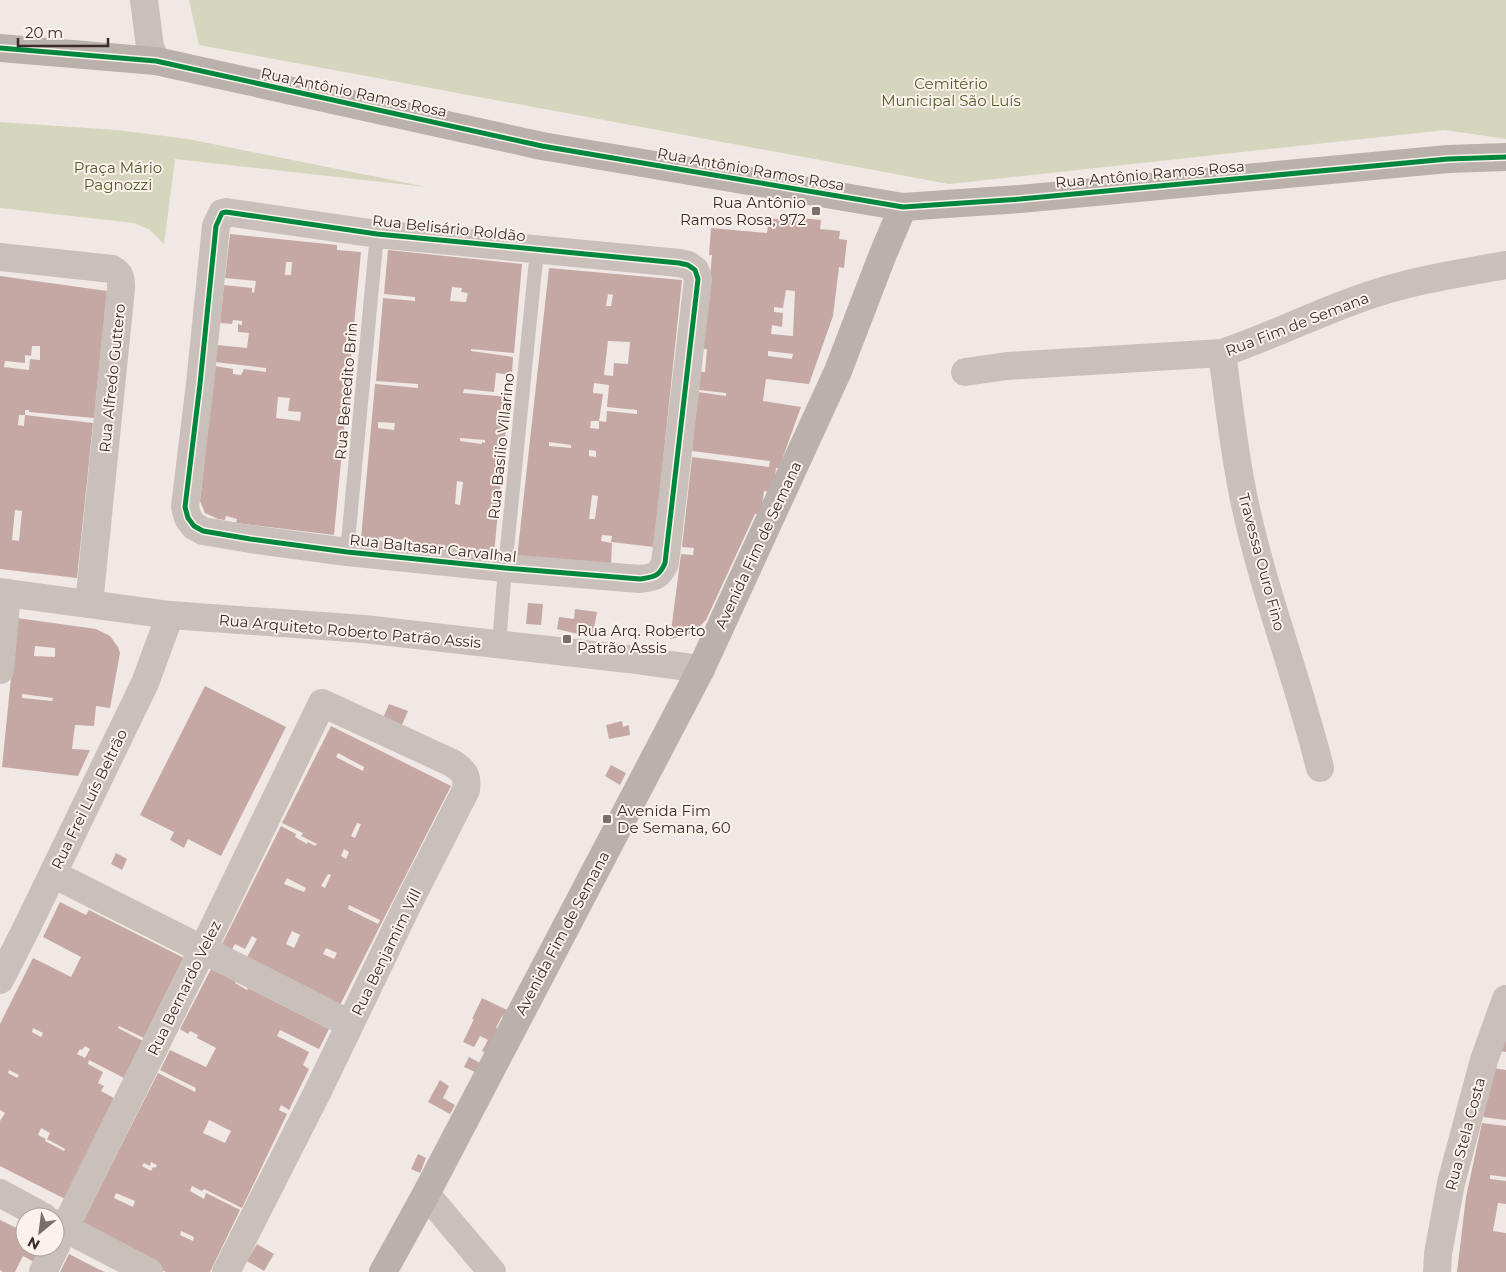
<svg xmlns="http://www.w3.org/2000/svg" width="1506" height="1272" viewBox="0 0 1506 1272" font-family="Montserrat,sans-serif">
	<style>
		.green { fill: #d6d5bd }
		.building { fill: #c5a8a4; fill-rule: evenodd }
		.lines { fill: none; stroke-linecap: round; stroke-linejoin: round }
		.lane { stroke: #c9c0bc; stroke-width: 14 }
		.street { stroke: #c9c0bc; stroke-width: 28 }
		.secondary { stroke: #bab0ac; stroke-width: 28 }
		.cycleway-casing { stroke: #fcf2ec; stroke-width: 8 }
		.cycleway { stroke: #00873e; stroke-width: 5 }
		.poi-dot { fill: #7a6e6b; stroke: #fcf2ec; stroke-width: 2 }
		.labels { text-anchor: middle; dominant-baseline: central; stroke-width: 4; stroke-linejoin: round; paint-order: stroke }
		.park-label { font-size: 15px; fill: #535c2b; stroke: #fcf2ec }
		.street-label { font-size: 15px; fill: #3b2c2a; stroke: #fcf2ec }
		.poi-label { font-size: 15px; fill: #3b2c2a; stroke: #fcf2ec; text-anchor: start }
	</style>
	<rect width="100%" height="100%" fill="#f0e8e4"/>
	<!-- green -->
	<g class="green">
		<polygon points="189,0 1506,0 1506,139 1445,130 949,184 199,45"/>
		<polygon points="0,122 117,130 188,139 427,187 175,159 164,244 150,230 134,223 0,208"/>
	</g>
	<!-- building -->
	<g class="building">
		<path d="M769,218L802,222V218L821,220L820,229L840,231L839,239L847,240L844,268L839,267L833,316L809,384L766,379L763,401L801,407L779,468H776L773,492L764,491L761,514H755L706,620L694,632L684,636L670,639L681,554L693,555L694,548L682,547L692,457L769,467L770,461L692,451L698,392L726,396V393L699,390L700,372H705L707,349H703L712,255H709L711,228L767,233ZM786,290L795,291L793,336L771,334L772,325L782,327L783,313L774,312V307L783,308ZM768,351L793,354L792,359L768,356Z"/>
		<path d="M230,234L337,245V250L361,252L334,535L236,523L237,519L226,516L225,520L218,519L205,513L200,501L215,366L233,369V374L241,375L244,369L266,372V368L215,362L217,345L247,348L249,333L238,332V324L242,325V321L233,320L232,324L220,323L224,285L252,288V292L254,293L256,281L225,278ZM286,262H292L291,275H285ZM278,397L290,398L288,411L301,412L300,421L276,418Z"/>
		<path d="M388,250L522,264L514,353L471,349V351L513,357L512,375L496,373L494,392L464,389L463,393L509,397L494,554L406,544L407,540L379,537V541L361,539L375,384L418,388V384L376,381L383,298L415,301V297L384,294ZM452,287L462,288L461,292L468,293L466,302L450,301ZM378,422L395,423L394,430L378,428ZM460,438L485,440V443L482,442V444L460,441ZM457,481L463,482L460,505L455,504Z"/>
		<path d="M549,268L682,280L654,547L611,542L612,536L602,535L601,541L612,543L611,566L517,558ZM608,294L613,295L611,306H606ZM608,341L630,342L628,364L614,363L613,376L604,375ZM594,383L609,385L607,407L637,410V414L607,411L606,422L599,421V429L590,428L591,421H599L603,394L593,393ZM549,442L571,445V448L549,446ZM589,450L596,451V457L589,456ZM592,495L598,496L595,519H589Z"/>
		<path d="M0,276L107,291L94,418L29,412V410H25V415H19L18,425L24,426L25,415L93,423L77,578L0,569ZM32,346H40V360L30,359L29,370L4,367L5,361L25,363V355L31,356ZM15,510L22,511L19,541L12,540Z"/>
		<polygon points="528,603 543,604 541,625 526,624"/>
		<polygon points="575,609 597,612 593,634 583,633 582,635 557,629 559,617 574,619"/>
		<path d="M17,618L96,629L110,636L118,647L120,653L110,708L96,706L94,726L75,725L72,749L90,750L78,776L2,767ZM35,646L55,648V657L34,656ZM22,694L53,698L52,701L22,698Z"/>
		<polygon points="205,686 286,727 221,856 188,839 184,848 170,840 174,832 140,815"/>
		<polygon points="389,704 408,711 402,725 383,718"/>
		<polygon points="622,721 623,727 629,725 630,735 609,739 606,725"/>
		<path d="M331,726L451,786L340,1005L246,959L257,939L252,936L245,949L235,944L231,951L221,946L281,826L296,834L295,837L307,844L308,842L315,846L317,844L301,836L303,833L282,823ZM338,753L364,767L363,771L336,757ZM357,823L361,824L355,838L351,836ZM344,849L349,852L346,859L341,856ZM328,874L331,875L325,888L321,886ZM287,878L306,888L304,892L284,884ZM349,905L380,920L378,924L348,909ZM292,931L300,935L294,948L286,944ZM326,948L337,953L334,959L323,954Z"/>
		<polygon points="611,765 626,773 620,785 605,776"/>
		<polygon points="116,853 127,859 122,870 111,864"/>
		<path d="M60,902L86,915L89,910L184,958L144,1038L119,1026L118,1028L143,1041L124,1078L89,1060L88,1064L103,1072L98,1083L104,1086L101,1091L114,1098L65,1199L0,1166V1121L5,1113L0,1110V1024L33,958L71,977L81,957L43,937ZM33,1028L43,1033L41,1037L32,1032ZM85,1046L90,1049L85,1058L77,1054L80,1049L82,1050ZM9,1070L19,1075L17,1078L8,1073ZM41,1128L50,1133L47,1139L65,1149L64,1151L45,1141L46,1139L38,1135Z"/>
		<path d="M211,969L236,981L235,983L247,990L248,988L329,1029L319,1049L280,1030L277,1036L309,1052L303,1065L309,1069L289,1110L281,1105L279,1110L287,1114L242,1208L204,1189L202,1191L192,1186L190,1191L204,1199L206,1193L240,1210L210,1272H166L79,1229L158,1073L195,1092L196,1088L160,1070L170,1050L206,1067L216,1048L197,1038L198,1035L190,1031L188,1034L180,1029ZM209,1120L231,1131L225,1143L203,1133ZM151,1162L157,1165L155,1168L153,1167L151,1171L142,1166L144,1163L150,1166ZM116,1193L135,1201L133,1207L114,1198ZM181,1231L194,1237L193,1241L180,1235Z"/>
		<polygon points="482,998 507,1010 503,1017 502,1016 496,1028 499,1029 486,1053 482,1051 488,1040 480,1036 474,1047 463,1042 474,1019 472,1019"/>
		<polygon points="1506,1032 1506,1052 1499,1051"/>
		<polygon points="469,1057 480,1063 475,1072 464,1067"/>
		<polygon points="1493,1068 1506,1070 1506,1120 1483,1117"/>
		<polygon points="440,1080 449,1086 443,1098 455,1105 450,1114 428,1102"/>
		<polygon points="1482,1123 1506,1126 1506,1177 1490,1175 1490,1179 1506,1181 1506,1204 1498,1203 1493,1231 1506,1233 1506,1272 1457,1272 1466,1197"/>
		<polygon points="418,1154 426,1158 420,1173 411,1169"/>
		<polygon points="0,1220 25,1232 25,1247 33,1247 31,1250 38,1253 34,1262 23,1256 15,1272 3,1272 0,1270"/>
		<polygon points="257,1244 274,1254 264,1271 247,1261"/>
		<polygon points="69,1254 98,1269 105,1272 60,1272"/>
	</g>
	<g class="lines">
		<!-- lane -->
		<g class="lane">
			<polyline points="347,552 377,234"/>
			<polyline points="499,645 505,568 537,250"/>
		</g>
		<!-- street -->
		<g class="street">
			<polyline points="144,0 150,47 156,61"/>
			<path d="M226,212L377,234L679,263L688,265L695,270L698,279L665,563C659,577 654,577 640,579L505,568L347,552L250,539L203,531L194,526L188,518L185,507L200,384L216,226L222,213Z"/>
			<path d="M0,257L112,269C121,274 121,278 121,288L89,604"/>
			<path d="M1222,353C1229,403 1234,454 1245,504C1264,593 1298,679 1320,768"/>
			<path d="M965,372L1007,366L1222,353C1267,338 1309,317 1353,301C1403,282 1454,274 1506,265"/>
			<polyline points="0,592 170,615 364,629 628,659 701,669"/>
			<polyline points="0,670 7,593"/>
			<polyline points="53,874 350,1024"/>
			<polyline points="0,980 26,929 145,683 170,615"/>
			<polyline points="0,1193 44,1217"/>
			<polyline points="426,1194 492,1272"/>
			<polyline points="55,1223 149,1272"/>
			<path d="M43,1272L203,949L322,703L452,763C464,771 468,775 466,790L408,904L317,1093L226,1272"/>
			<polyline points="1437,1272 1438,1254 1451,1183 1484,1060 1506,999"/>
		</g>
		<!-- secondary -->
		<g class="secondary">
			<polyline points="0,48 156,61 542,146 903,207 1020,199 1448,159 1506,157"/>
			<polyline points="383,1272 426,1194 701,669 838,371 883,254 903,207"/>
		</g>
		<defs>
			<g id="cycleway">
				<polyline points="0,48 156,61 542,146 903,207 1020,199 1448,159 1506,157"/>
				<path d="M226,212L377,234L679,263L688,265L695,270L698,279L665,563C659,577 654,577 640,579L505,568L347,552L250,539L203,531L194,526L188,518L185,507L200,384L216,226L222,213Z"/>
			</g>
		</defs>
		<!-- cycleway casing -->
		<use href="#cycleway" class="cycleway-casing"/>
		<!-- cycleway -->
		<use href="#cycleway" class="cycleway"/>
	</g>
	<!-- markers -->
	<g class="poi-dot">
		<rect x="811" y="206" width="10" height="10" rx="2.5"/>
		<rect x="562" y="634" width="10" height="10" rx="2.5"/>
		<rect x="602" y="814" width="10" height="10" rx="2.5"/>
	</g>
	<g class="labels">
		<!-- park labels -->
		<g class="park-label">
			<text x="951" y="83">Cemitério<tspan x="951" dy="17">Municipal São Luís</tspan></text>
			<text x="118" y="167">Praça Mário<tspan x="118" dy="17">Pagnozzi</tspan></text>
		</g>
		<!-- street labels -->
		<g class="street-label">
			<text transform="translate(354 92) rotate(12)">Rua Antônio Ramos Rosa</text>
			<text transform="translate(751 169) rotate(10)">Rua Antônio Ramos Rosa</text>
			<text transform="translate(1150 174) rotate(-5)">Rua Antônio Ramos Rosa</text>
			<text transform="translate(449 228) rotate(6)">Rua Belisário Roldão</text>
			<text transform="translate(1297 324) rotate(-21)">Rua Fim de Semana</text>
			<text transform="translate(112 378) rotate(-84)">Rua Alfredo Guttero</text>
			<text transform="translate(346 391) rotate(-85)">Rua Benedito Brin</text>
			<text transform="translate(501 446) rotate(-84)">Rua Basilio Villarino</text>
			<text transform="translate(758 545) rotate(-65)">Avenida Fim de Semana</text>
			<text transform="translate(433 548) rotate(6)">Rua Baltasar Carvalhal</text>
			<text transform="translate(1262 562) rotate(75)">Travessa Ouro Fino</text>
			<text transform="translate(350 631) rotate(5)">Rua Arquiteto Roberto Patrão Assis</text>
			<text transform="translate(89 799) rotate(-64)">Rua Frei Luís Beltrão</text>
			<text transform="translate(562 933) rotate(-62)">Avenida Fim de Semana</text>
			<text transform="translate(386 952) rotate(-64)">Rua Benjamim Vill</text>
			<text transform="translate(184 988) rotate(-64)">Rua Bernardo Velez</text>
			<text transform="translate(1465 1134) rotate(-75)">Rua Stela Costa</text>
		</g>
		<!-- poi labels -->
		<g class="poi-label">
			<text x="806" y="202" text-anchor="end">Rua Antônio<tspan x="806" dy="17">Ramos Rosa, 972</tspan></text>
			<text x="577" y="630">Rua Arq. Roberto<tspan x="577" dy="17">Patrão Assis</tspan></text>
			<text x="617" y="810">Avenida Fim<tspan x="617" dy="17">De Semana, 60</tspan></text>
		</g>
	</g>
	<!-- north arrow -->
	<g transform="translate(40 1232) rotate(209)"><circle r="24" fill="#fcf2ec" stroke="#afa39e"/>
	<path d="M0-4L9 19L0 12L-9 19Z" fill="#7a6e6b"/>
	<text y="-8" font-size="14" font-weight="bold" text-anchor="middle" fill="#3b2c2a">N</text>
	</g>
	<!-- scale -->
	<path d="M18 38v8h90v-8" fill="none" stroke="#3b2c2a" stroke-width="2.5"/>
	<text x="25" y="38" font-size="15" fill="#3b2c2a" stroke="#fcf2ec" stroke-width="4" paint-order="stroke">20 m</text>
</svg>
